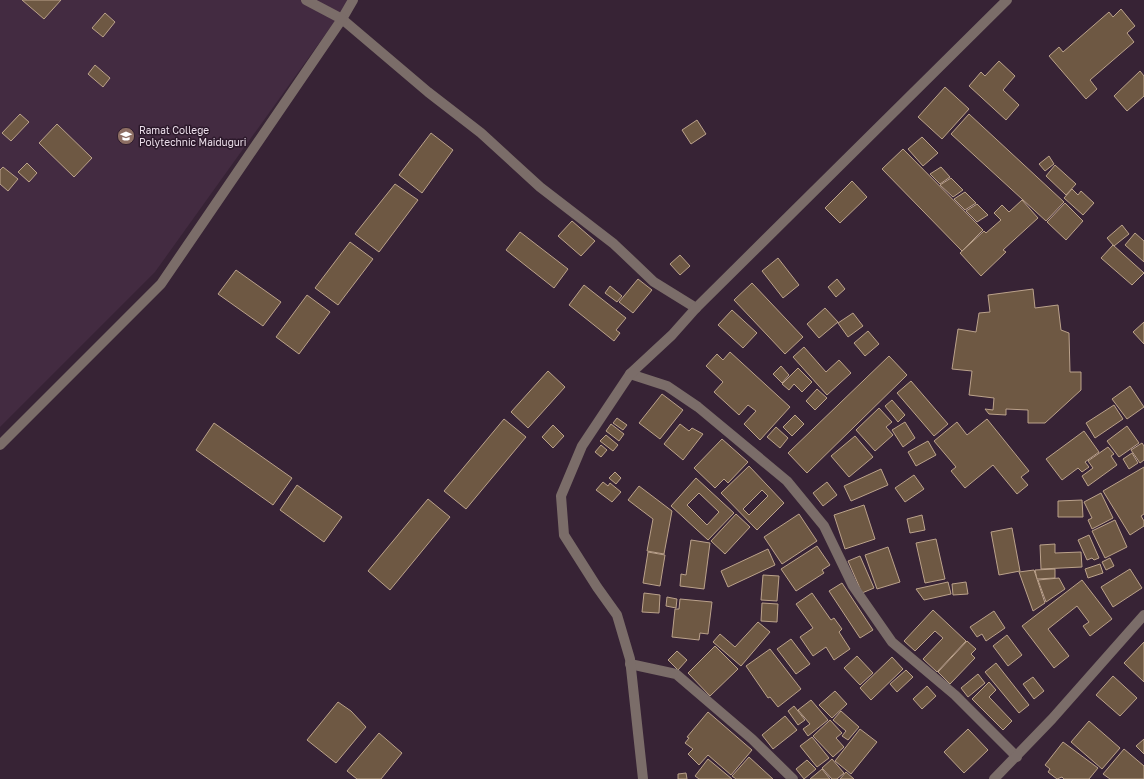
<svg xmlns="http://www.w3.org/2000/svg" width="1144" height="779" viewBox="0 0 1144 779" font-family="'Golos Text',sans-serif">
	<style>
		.built { fill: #432b41 }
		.building { fill: #6e5843; stroke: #bba28b; fill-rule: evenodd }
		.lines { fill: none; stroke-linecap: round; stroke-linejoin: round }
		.minor { stroke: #7b6d69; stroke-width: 10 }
		.labels { text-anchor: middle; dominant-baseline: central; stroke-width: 3; stroke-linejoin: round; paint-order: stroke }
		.poi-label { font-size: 10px; fill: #ebdeea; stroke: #2c192b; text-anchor: start }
	</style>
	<rect width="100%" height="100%" fill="#372335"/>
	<!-- built -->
	<polygon class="built" points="0,0 350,0 155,272 0,427"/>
	<!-- building -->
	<g class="building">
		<polygon points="22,0 61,0 44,19"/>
		<polygon points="1121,9 1135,26 1127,33 1134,42 1090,80 1097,89 1086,99 1049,56 1059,47 1063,52 1109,12 1113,17"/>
		<polygon points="105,13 115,22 103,37 92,28"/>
		<polygon points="999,61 1015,76 1003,90 1019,105 1006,120 969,86 981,72 985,76"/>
		<polygon points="95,65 110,78 103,87 88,74"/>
		<polygon points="1140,71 1144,76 1144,96 1127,111 1114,96"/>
		<polygon points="945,87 969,109 942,139 918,117"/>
		<polygon points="20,114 29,122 11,141 2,133"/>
		<polygon points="969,114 1064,202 1046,221 951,134"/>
		<polygon points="697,120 706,134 691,144 682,130"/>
		<polygon points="57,124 92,158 74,177 39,143"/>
		<polygon points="431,133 453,150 422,193 399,175"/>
		<polygon points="922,137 938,153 923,166 908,149"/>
		<polygon points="903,149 983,230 962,251 882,169"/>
		<polygon points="1049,156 1054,164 1045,171 1039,164"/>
		<polygon points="27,163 37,173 29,182 18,172"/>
		<polygon points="1055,165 1076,184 1066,195 1046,176"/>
		<polygon points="3,167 18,179 8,191 0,184 0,170"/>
		<polygon points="941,167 950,177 940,184 930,174"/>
		<polygon points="951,178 963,190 953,197 940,185"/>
		<polygon points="852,181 867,197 840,223 825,208"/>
		<polygon points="395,184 418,200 379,252 355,234"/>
		<polygon points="1072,189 1078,195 1081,191 1094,203 1083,215 1064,198"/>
		<polygon points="965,192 976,203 965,210 954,199"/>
		<polygon points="1022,200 1038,218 1003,250 1006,252 981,276 960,253 984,231 986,233 1001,220 994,213 1002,205 1009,212"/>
		<polygon points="1065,203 1083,221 1066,240 1047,222"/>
		<polygon points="977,204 988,215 977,222 966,211"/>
		<polygon points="572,221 595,241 581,256 558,236"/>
		<polygon points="1122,225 1129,234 1114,246 1107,238"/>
		<polygon points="520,232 568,269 554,288 506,250"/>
		<polygon points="1135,233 1144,241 1144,262 1125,245"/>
		<polygon points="350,242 373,259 338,305 315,288"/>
		<polygon points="1113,245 1144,273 1132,285 1101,258"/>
		<polygon points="680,255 690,266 680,275 670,264"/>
		<polygon points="778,258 799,285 783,298 762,271"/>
		<polygon points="236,270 281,302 263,326 218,294"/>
		<polygon points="638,279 652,290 633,313 619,302"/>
		<polygon points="837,279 845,289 836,297 828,287"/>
		<polygon points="752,283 803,337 785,354 734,300"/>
		<polygon points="584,285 626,318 616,330 620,333 614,341 569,305"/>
		<polygon points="610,286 622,296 617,302 605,293"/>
		<polygon points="1033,289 1035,308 1058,305 1061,330 1069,333 1070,372 1081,372 1081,390 1045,423 1028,423 1028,410 1006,409 1006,415 989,414 985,409 993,410 994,398 969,395 972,371 952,369 958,329 976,332 979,313 990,312 988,295"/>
		<polygon points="307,295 330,312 299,354 276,337"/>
		<polygon points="825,308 838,322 819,338 807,324"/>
		<polygon points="732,310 757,333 743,348 718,325"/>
		<polygon points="853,313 863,326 848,337 838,323"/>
		<polygon points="1144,322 1144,344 1133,332"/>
		<polygon points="868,331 879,344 865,356 854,343"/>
		<polygon points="804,347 826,372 839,360 851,373 827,395 793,357"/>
		<polygon points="730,352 790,407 760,440 744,424 756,411 748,405 739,415 714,392 723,382 706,366 717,354 723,360"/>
		<polygon points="889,356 907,375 807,473 788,453"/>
		<polygon points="781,366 789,375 782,383 773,374"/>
		<polygon points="798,368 812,382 802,392 794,384 789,390 782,384"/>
		<polygon points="548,371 565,387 528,428 511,412"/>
		<polygon points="911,381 948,424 934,436 897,393"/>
		<polygon points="1130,386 1144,407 1127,419 1112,399"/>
		<polygon points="817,389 827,398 815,410 806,401"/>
		<polygon points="662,394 683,410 660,439 639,423"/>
		<polygon points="892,400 905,415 898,422 885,406"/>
		<polygon points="1114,405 1123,419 1095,438 1086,423"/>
		<polygon points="879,408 892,422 886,427 893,435 875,451 856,430"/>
		<polygon points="795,415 804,424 792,436 783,427"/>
		<polygon points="617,418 627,425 623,430 613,423"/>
		<polygon points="504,419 526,437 466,509 444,491"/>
		<polygon points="987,419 1029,471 1021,477 1028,485 1017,494 993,465 965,488 951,471 956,467 934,441 957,422 967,435"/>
		<polygon points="905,422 915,438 903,447 892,430"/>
		<polygon points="214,423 292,478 273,505 196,450"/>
		<polygon points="611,424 624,434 619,441 606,431"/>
		<polygon points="680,424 689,431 692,428 703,434 683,460 664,444"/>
		<polygon points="553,425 564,436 553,448 542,437"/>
		<polygon points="1127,426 1139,443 1119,457 1107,441"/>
		<polygon points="776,427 788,438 780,448 767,437"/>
		<polygon points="1084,431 1099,452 1085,462 1089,467 1082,472 1078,468 1062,480 1046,459"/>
		<polygon points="606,435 618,445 613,451 600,441"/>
		<polygon points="855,436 873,457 849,477 831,456"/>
		<polygon points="722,439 748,462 728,483 724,479 715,488 694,468"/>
		<polygon points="928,441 936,455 916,466 908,452"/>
		<polygon points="1142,443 1144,446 1144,460 1140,463 1131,450"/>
		<polygon points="601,445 607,450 601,457 595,452"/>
		<polygon points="1108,447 1114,454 1111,456 1117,465 1088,486 1082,476 1093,468 1088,461"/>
		<polygon points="1132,453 1138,463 1129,469 1123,459"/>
		<path d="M749,466L784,503L757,530L721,493ZM762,490L768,496L749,515L743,509Z"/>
		<polygon points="1144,467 1144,514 1141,516 1144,521 1144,526 1130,535 1103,491"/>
		<polygon points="881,469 888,485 851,501 844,486"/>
		<polygon points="615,472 621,478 616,484 609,478"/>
		<polygon points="914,475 924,489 905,502 895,488"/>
		<path d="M696,478L734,513L708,540L671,506ZM699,493L719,512L707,525L687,505Z"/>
		<polygon points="603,482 608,486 610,483 621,492 612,502 596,490"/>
		<polygon points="827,482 837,495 823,506 813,493"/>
		<polygon points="297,485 342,517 324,542 280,510"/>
		<polygon points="639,486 672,511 664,554 647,551 653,519 628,500"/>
		<polygon points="1101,493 1113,518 1092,529 1088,520 1092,518 1084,502"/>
		<polygon points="428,499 450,517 390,590 368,571"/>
		<polygon points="1082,500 1083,517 1058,517 1058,501"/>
		<polygon points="864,505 875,539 845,549 834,515"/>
		<polygon points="736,514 750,527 725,554 711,541"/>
		<polygon points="799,514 817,541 782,564 764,537"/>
		<polygon points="922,515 925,530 910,533 907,519"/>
		<polygon points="1115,520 1127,547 1105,558 1092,531"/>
		<polygon points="1012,528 1020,571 999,575 991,532"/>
		<polygon points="1089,535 1099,558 1094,560 1092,558 1087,560 1078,540"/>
		<polygon points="936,539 945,579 925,583 916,543"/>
		<polygon points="691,540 710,543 704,589 680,586 681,574 686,575"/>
		<polygon points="1055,544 1055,553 1081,552 1082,567 1041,569 1040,545"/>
		<polygon points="817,546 830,565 822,570 824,573 796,591 781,569"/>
		<polygon points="888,547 900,582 877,589 865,555"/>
		<polygon points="768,549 775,565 728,587 721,571"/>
		<polygon points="648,552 665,555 660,586 643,583"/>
		<polygon points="860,556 874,588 862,593 848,561"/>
		<polygon points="1110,558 1114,566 1106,570 1102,562"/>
		<polygon points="1100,564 1103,573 1088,578 1085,569"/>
		<polygon points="1055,569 1055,578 1037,579 1035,570"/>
		<polygon points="1130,569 1142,588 1113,607 1101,587"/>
		<polygon points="1034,570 1045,603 1033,611 1019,572"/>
		<polygon points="763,575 779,576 777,601 761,600"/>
		<polygon points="1059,578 1065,589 1046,602 1038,580"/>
		<polygon points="1082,580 1112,619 1090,636 1083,626 1089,622 1077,606 1048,629 1069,656 1054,668 1022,626"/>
		<polygon points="948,582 951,594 924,600 916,589"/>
		<polygon points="966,582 968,594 953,595 952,584"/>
		<polygon points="842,583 873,630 860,638 829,591"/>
		<polygon points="644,593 660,595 659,613 642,612"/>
		<polygon points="812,593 831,620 834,618 842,629 839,632 850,649 834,660 826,647 813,656 800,637 813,628 796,604"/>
		<polygon points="667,597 677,599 676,608 666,606"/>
		<polygon points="680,599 712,602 708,634 700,633 699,640 672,637 675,609 679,609"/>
		<polygon points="762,603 778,604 777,622 761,621"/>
		<polygon points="933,610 966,641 937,672 923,659 943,638 935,631 915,651 904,641"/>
		<polygon points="994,611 1005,628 986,641 982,634 977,637 970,627"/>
		<polygon points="758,622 770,632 741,666 713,642 720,634 735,647"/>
		<polygon points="1007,635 1022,655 1008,666 993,646"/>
		<polygon points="791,639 810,664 796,674 777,649"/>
		<polygon points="967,641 976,649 971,654 975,658 950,684 938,672"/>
		<polygon points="1144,642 1144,682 1124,663"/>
		<polygon points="715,646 738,669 710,696 688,673"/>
		<polygon points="770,649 801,689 778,707 770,697 768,698 746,666"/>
		<polygon points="677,651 687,660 678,670 668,660"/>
		<polygon points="857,656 873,673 860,685 844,668"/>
		<polygon points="892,657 903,669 871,700 860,688"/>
		<polygon points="996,663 1029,705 1019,713 985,672"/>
		<polygon points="906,670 913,677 897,692 890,684"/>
		<polygon points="978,674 985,683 968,697 961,688"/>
		<polygon points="1113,676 1137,698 1120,716 1096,695"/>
		<polygon points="1033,677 1044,691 1034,699 1023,684"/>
		<polygon points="989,682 996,690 989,697 1012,721 1003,730 972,699"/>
		<polygon points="927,686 936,696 922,709 913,699"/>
		<polygon points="835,691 847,704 832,718 819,705"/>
		<polygon points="811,700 828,720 808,736 803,729 810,724 798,710"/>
		<polygon points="338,702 351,711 366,727 336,763 307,740"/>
		<polygon points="794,706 805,720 798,725 788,711"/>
		<polygon points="841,711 859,727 848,740 842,736 846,731 833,720"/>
		<polygon points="708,712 752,750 731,775 708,755 699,765 688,754 693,749 685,743 689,738 687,737"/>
		<polygon points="785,716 797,730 773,749 762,735"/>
		<polygon points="830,720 842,733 836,738 844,747 833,757 813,736"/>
		<polygon points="1089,721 1120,748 1102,769 1071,742"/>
		<polygon points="860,729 877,742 851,774 835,761"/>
		<polygon points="968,729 988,750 964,773 944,752"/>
		<polygon points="379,733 402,753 381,779 357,779 347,771"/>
		<polygon points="812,737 829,758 817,767 800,746"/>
		<polygon points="1144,739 1144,754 1136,746"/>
		<polygon points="1063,742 1098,768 1089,779 1064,779 1062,777 1057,779 1048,772 1050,769 1045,765"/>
		<polygon points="1124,749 1144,766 1144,779 1110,779 1103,774"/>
		<polygon points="749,757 773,779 736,779 732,776"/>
		<polygon points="708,759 732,779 699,779 695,776"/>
		<polygon points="832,759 844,773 837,779 832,779 822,768"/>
		<polygon points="807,760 816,769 804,779 796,769"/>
		<polygon points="822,769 830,779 810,779"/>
		<polygon points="846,772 854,779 840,779"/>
		<polygon points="686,773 687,779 678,779 678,774"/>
	</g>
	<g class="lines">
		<!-- minor -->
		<g class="minor">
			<polyline points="353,0 342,19 428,92 481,133 540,187 614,244 654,282 696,308"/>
			<polyline points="630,374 667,386 698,407 787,481 824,526 853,586 892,642 955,695 1017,757"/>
			<polyline points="0,445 161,284 342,19 306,0"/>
			<polyline points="630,664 676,674 752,739 793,779"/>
			<polyline points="643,779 630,659 617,615 597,587 564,535 561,496 582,446 630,374 672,335 696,308 1007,0"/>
			<polyline points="994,779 1052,719 1144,615"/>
		</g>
	</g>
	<!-- icons -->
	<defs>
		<symbol id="school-disc" viewBox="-11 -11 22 22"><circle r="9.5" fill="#8d6e63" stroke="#2c192b"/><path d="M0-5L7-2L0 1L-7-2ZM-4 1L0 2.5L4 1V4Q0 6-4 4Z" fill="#fff"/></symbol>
	</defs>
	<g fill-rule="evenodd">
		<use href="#school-disc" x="116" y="126" width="20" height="20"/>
	</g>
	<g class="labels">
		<!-- poi labels -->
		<g class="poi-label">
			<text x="139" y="130">Ramat College<tspan x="139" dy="12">Polytechnic Maiduguri</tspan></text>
		</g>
	</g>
</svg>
